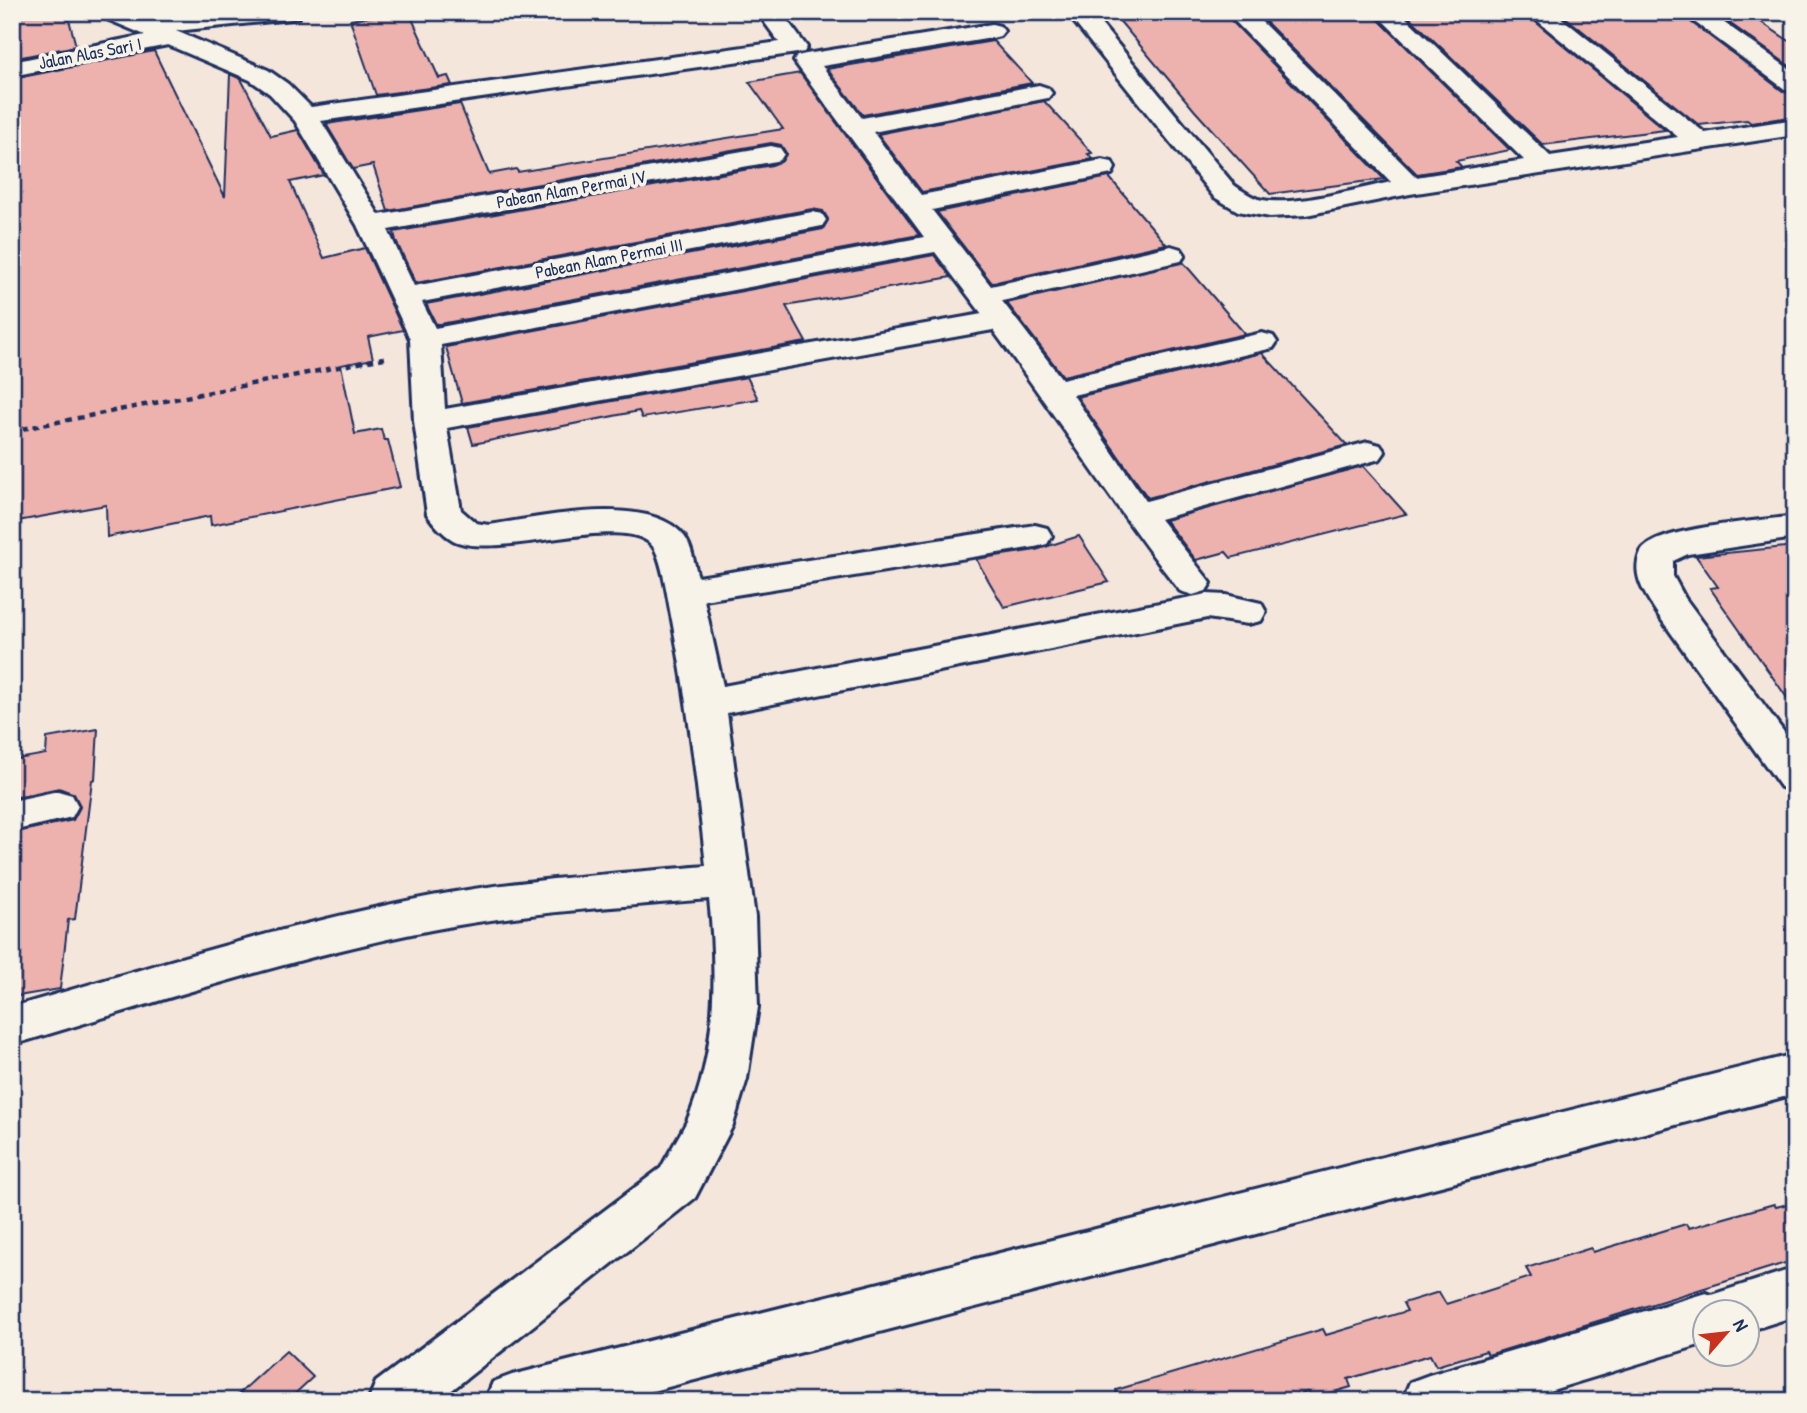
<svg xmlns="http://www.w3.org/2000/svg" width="1807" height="1413" viewBox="0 0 1807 1413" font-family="'Patrick Hand',sans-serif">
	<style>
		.building { fill: #edb2ae; stroke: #1b2f5e; stroke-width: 2 }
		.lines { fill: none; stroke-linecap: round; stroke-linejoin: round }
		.minor-casing { stroke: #1b2f5e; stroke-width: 6 }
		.path { stroke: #1b2f5e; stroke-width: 4.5; stroke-dasharray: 6 5; stroke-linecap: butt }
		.minor { fill: #f7f3e8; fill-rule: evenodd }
		.labels { text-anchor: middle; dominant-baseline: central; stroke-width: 7; stroke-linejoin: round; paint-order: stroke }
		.far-street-label { font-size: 18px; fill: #1b2f5e; stroke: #f7f3e8 }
	</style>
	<rect width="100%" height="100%" fill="#f5e6dc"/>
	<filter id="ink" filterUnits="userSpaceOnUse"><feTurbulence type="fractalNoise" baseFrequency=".0143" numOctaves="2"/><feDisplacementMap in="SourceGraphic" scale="14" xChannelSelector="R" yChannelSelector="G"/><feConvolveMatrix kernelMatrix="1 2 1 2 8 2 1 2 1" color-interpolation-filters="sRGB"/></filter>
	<g filter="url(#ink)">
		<!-- building -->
		<g class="building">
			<polygon points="12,12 67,12 76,46 12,59"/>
			<polygon points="400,12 409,12 439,78 448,76 452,85 376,95 350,20"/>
			<polygon points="1112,12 1223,12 1384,179 1270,194 1195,111"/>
			<polygon points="1256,12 1371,12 1510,150 1456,161 1462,167 1417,174"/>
			<polygon points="1404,12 1524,12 1665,130 1543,145"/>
			<polygon points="1559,12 1678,12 1784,92 1795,94 1795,116 1751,123 1747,120 1699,125"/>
			<polygon points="1714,12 1746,12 1795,45 1795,70"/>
			<polygon points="993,41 1032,83 863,115 827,69"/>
			<polygon points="154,51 225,197 230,74 241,79 271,136 298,130 324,175 290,182 324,258 365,248 403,330 368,337 373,359 341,365 355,434 381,429 384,440 388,440 400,487 211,525 210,516 107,537 106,505 12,522 12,79"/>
			<polygon points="800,73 919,235 440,324 436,324 426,304 823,229 828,219 823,211 812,209 416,283 396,241 394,232 772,165 782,161 786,153 781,145 771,143 388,211 373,165 353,169 326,124 460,104 489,174 516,169 518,172 783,129 749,82"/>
			<polygon points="1044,101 1092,153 1088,154 1093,159 922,192 878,134"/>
			<polygon points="1109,177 1166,244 992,283 937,212"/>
			<polygon points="934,255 951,277 786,306 806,342 462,403 446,347"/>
			<polygon points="1183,262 1245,334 1063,376 1007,303"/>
			<polygon points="1262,353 1347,445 1148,498 1077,397"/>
			<polygon points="747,377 758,399 642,418 639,411 473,444 468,427"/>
			<polygon points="1363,466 1406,514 1231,558 1226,552 1196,560 1165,520"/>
			<polygon points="1079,536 1109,582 1004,607 976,559 1036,550"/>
			<polygon points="1795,546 1795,709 1710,588 1718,587 1696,556"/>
			<polygon points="98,729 95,779 92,780 75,919 68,920 60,989 12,997 12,833 73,820 80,807 74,794 59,788 12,798 12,760 46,754 47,738"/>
			<polygon points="1795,1202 1795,1260 1488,1355 1486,1351 1436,1366 1430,1355 1348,1379 1351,1387 1310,1399 1307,1392 1278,1401 1117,1401 1116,1390 1323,1329 1326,1335 1407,1311 1403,1303 1439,1292 1446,1304 1531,1277 1526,1268 1591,1248 1593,1252 1686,1224 1689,1228 1774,1204 1776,1207"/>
			<polygon points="286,1351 313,1377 287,1401 231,1401"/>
		</g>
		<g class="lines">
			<defs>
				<g id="minor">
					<path d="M98,12H131L149,20L221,12H303L299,17L291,19L176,31L268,70L288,84L311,107L779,42L757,12H781L807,47L804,52L321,121L379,215L771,146L780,148L784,154L780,160L771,162L388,230L414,286L812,212L822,214L826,220L822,226L812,228L422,302L435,328L924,237L794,61L797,56L806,54L992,24L1000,26L1004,31L1000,36L992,38L822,66L862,118L1039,85L1048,88L1052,93L1048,98L873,132L921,195L1102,160L1112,162L1115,168L1112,174L932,210L991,286L1171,246L1181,249L1185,255L1181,261L1002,301L1062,379L1262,333L1273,336L1277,342L1273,348L1073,395L1146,501L1368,442L1380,445L1385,452L1380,459L1160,519L1211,583L1206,591L1193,595L1180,591C1114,507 1057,416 993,330L447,428L461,510L476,523L489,525C538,518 649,492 684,536C692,546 694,564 698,577L1035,525L1047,528L1052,536L1047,544L1035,547L704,600L723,686L1207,594L1226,595L1261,603L1266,612L1261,621L1248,624L1207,618L727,713L755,917L758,1007L747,1079L733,1125L695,1198L438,1401H368L376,1382L661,1168C669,1152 679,1137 687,1121C717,1053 717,971 709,899C616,907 523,912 431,930C289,958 151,1004 12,1045V1007C151,967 290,923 432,896C523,879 614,874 706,866C697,784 688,702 672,620C668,602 663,562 654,548C631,509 495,562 453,540C443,534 433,523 427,514L414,421L410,339L357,225L295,121L270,94L250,80L168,45L12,76V62L145,35L102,17ZM935,252L982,314L445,409L441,345Z"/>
					<path d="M1066,12H1091L1234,185C1241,190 1250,196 1258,199C1291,208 1356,189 1391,182L1226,12H1252L1416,177L1524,160L1374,12H1400L1550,156L1678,137L1527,12H1554L1705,133L1795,119V135L1410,194L1306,215L1270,217L1248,213L1238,211L1214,197Z"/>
					<polygon points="1681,12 1709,12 1795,73 1795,92 1786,90"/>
					<path d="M1795,516V538L1688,554L1673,561V576L1685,598L1795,747V792L1781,787L1659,616C1649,600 1634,581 1638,561C1639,556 1641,550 1645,547C1670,526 1760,521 1795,516Z"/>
					<polygon points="58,791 72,795 78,806 72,817 12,831 12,801"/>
					<polygon points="1795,1054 1795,1094 614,1401 485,1401 493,1382 512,1375"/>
					<polygon points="1795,1268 1795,1316 1748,1331 1748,1312 1706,1312 1706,1343 1516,1401 1402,1401 1410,1382 1429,1375 1706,1293 1711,1295"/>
				</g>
			</defs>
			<!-- minor casing -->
			<use href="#minor" class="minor-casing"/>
			<!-- path -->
			<polyline class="path" points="12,431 389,357"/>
			<!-- minor -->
			<use href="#minor" class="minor"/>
		</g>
	</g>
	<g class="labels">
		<!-- far-street labels -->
		<g class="far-street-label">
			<text transform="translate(90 53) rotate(-11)">Jalan Alas Sari I</text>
			<text transform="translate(571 189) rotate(-10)">Pabean Alam Permai IV</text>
			<text transform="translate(609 258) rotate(-11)">Pabean Alam Permai III</text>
		</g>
	</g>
	<!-- margin -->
	<rect width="1807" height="1413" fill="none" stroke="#f7f3e8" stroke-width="42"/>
	<rect x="21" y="21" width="1765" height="1371" fill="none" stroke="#1b2f5e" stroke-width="2.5" filter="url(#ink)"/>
	<!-- north arrow -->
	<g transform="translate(1726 1333) rotate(62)"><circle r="33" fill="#f7f3e8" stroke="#9fa5b1" stroke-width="2"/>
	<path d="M0-5L12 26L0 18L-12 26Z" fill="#c8321e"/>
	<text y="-10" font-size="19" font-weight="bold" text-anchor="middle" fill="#1b2f5e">N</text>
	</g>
</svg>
